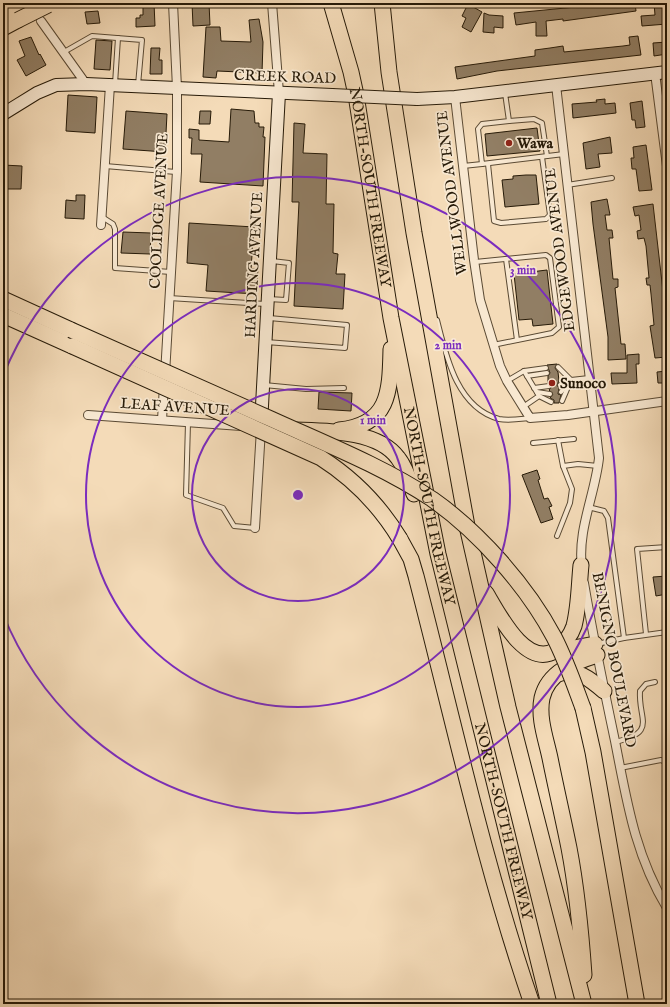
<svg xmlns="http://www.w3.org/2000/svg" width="670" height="1007" viewBox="0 0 670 1007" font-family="'IM FELL English',serif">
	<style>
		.building { fill: #917e64; stroke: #261a08 }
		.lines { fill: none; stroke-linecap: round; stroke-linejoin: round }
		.lane-casing { stroke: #5a4a34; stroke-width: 6 }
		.street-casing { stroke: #5a4a34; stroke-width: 10 }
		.secondary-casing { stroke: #261a08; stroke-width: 14 }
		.highway-casing { stroke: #261a08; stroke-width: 17 }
		.lane { stroke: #f8e8d1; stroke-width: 4 }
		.street { stroke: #f8e8d1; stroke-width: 8 }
		.secondary { stroke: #f8e8d1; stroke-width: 12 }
		.highway { stroke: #f4dbb8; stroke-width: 15 }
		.secondary-bridge-casing { stroke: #261a08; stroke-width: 14; stroke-linecap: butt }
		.highway-bridge-casing { stroke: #261a08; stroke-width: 17; stroke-linecap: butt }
		.secondary-bridge { stroke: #f8e8d1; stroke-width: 12 }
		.highway-bridge { stroke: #f4dbb8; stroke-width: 15 }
		.ring { fill: none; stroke: #7b2cbf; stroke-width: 2 }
		.poi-dot { fill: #8f2418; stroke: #f8e8d1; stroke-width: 1.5 }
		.labels { text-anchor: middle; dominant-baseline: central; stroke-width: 3.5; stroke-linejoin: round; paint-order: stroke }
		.street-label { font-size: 15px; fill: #261a08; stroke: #f8e8d1 }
		.poi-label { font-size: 15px; font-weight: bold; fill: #261a08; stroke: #f8e8d1; text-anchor: start }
		.centre { fill: #7b2cbf; stroke: #f8e8d1; stroke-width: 2 }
		.ring-label { font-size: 12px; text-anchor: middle; font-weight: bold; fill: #7b2cbf; stroke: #f8e8d1; stroke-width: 3.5; stroke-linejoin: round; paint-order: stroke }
	</style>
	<rect width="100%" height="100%" fill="#f4dbb8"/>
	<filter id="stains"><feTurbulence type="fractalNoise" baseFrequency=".005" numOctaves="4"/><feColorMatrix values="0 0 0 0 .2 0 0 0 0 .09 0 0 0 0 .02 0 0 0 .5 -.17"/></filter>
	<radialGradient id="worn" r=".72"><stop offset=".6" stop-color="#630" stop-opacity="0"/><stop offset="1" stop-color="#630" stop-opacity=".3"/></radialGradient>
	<!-- building -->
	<g class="building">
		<polygon points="143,3 154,3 155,26 136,27 136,18 140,18 140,15 143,15"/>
		<polygon points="192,3 209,3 210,25 193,26"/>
		<polygon points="617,3 635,3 636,11 563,21 563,19 546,21 547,36 536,36 536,22 516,25 514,13"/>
		<polygon points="654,3 667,3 667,24 642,26 641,16 655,15"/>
		<polygon points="468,4 482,12 471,32 462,27 466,18 462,16"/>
		<polygon points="98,11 100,23 87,24 85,12"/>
		<polygon points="484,13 489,15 503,16 503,28 494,27 494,33 483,32"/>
		<polygon points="259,19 263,42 262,73 217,71 216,78 203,77 206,27 220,27 221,41 251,42 249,20"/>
		<polygon points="638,36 641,55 497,71 457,79 455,67 535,56 535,50 550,48 563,46 564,52 623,46 630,45 629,37"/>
		<polygon points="31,37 39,55 40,54 46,65 26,76 17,60 25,56 19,41"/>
		<polygon points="96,40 112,41 110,70 94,69"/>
		<polygon points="667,42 667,54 654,56 653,43"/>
		<polygon points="151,48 160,48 159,60 162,60 162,74 150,74"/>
		<polygon points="68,95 97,97 95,133 66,131"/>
		<polygon points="605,99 605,104 615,103 616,113 573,118 572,104 597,102 596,100"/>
		<polygon points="642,101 645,127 636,128 635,120 632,120 630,103"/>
		<polygon points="231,109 254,111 255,123 259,123 259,127 264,127 263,137 265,137 263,186 200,182 202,154 191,154 192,138 189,138 189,129 199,130 199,140 229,142"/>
		<polygon points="126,111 167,114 165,152 123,149"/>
		<polygon points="200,111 211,111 210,124 199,124"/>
		<polygon points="294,123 305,124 303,153 327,154 326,204 334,204 333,253 338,254 336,274 345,274 343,309 294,306 299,202 292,202"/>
		<polygon points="537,128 540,151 487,156 485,134"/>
		<polygon points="610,137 612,153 598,154 600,167 586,169 583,143"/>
		<polygon points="646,145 652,190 639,191 636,169 632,169 631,158 634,158 633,147"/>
		<polygon points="3,165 22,166 21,189 3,189"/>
		<polygon points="526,175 536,175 539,204 505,207 502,180 513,179 513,176"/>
		<polygon points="76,195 85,195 84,219 65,218 66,200 76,201"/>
		<polygon points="607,199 610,215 605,215 607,230 612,230 613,238 609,238 613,279 618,279 618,287 615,288 621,344 625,344 626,359 608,360 608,337 593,224 591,202"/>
		<polygon points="653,204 664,300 666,300 667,314 667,357 655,358 650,326 654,325 651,294 650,285 647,285 646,278 649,278 646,246 644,238 638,239 637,231 641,230 639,215 635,216 633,207"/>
		<polygon points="189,223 254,227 251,269 258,269 256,294 206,291 208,265 187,263"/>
		<polygon points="123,232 151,233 150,254 121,253"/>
		<polygon points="547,270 553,324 533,326 532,319 519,320 514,274"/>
		<polygon points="639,354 639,364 636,364 637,383 612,384 611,373 627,373 627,355"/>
		<polygon points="557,364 555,368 558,372 559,381 557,385 559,388 558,394 561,395 559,403 554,403 554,400 550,398 553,394 549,390 552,386 548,383 548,376 550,373 547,365"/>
		<polygon points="667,371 667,383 658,383 657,372"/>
		<polygon points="319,392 352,393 351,411 318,409"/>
		<polygon points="537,470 540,479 538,480 544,499 548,498 552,506 549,507 553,519 541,523 522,475"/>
		<polygon points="667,576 667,594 656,596 653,577"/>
	</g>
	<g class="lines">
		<defs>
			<g id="lane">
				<polyline points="64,52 92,36 142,40 138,85"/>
				<polyline points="115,84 118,38"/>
				<polyline points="505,93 509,121 482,124 478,129 482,164 564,154"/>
				<polyline points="509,121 534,119 542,123 547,156"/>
				<polyline points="488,164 494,221 501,223 546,219 550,215 542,157"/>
				<polyline points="105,166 176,172"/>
				<polyline points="463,166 482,164"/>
				<polyline points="567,185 612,178"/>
				<polyline points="102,217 113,224 115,229 115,268 171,272"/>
				<polyline points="506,259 517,340"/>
				<polyline points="475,262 546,255 550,258 559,327 552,333 493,345"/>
				<polyline points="169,298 265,304"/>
				<polyline points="268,299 286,300 289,263 272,261"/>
				<path d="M437,320C446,356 457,408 499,419C509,421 520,419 530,418"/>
				<polyline points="266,342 345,348 347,325 269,318"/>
				<polyline points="558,367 571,380"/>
				<polyline points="524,371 546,368"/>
				<polyline points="527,376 547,373"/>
				<polyline points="507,381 524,371 539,396 523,407"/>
				<polyline points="264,385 306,389 344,388"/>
				<polyline points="560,385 571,380 589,378"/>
				<polyline points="534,388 549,386"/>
				<polyline points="537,392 550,394"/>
				<polyline points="561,392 567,385"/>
				<polyline points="539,396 551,402"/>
				<polyline points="562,401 571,380"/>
				<polyline points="188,423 186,495 223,508 234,526 255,528"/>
				<polyline points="533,443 574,439"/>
				<polyline points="563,466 578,464 598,466"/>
				<polyline points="588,507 604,511 608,518 624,638"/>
				<polyline points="557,536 570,503 572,489 563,466 558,440"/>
				<polyline points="646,634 637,549 667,547"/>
				<polyline points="597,644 624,638 667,632"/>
				<path d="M615,742C658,732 638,720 640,691L646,684L655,682"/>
				<polyline points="620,768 661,760 667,763"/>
			</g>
			<g id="street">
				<polyline points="272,3 279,93"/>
				<polyline points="41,21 86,84"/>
				<polyline points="655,73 667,166"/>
				<path d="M556,85L599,458C595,495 577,530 582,568"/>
				<polyline points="455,97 474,260 480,300 500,366 507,381 530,418 568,415 667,401"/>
				<polyline points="101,225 110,85"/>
				<polyline points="165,374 177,171 177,88 173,3"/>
				<polyline points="88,415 241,426"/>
				<polyline points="162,420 164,385"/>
				<polyline points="255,528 261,429"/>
				<path d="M584,583C593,636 604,689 615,741C627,802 635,855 667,908"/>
			</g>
			<g id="secondary">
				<polyline points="417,99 455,97 667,72"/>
				<polyline points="3,114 37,93 56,85 86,84 332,95"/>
				<polyline points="261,424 279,93"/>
			</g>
			<g id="highway">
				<path id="s1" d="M331,3L351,72L356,95L391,318L438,554L549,1004"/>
				<polyline points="382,3 389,72 414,233 467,526 508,707 584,1004"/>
				<polyline points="3,13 21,3"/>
				<polyline points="3,28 18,20"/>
				<polyline points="3,299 71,330"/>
				<polyline points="3,315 72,346"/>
				<path d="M295,430C326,431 378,430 398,458C406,468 410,482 414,494"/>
				<path d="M339,430C390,425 390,391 391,349"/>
				<path d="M400,539L411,559L416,576C453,719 484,864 532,1004"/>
				<path d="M486,593C498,613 526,670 556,650C564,644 571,635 574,626C579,607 579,585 581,565"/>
				<polyline points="552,652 595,644"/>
				<path d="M558,674C577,668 590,679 604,691"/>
				<polyline points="583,708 593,752 637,1004"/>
				<path d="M584,975C581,932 577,890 569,848C563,818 556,788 550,758C546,739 538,718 542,698C548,672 574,662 597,655"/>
			</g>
		</defs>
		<!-- lane casing -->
		<use href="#lane" class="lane-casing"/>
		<!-- street casing -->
		<use href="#street" class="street-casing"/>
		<!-- secondary casing -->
		<use href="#secondary" class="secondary-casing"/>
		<!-- highway casing -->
		<use href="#highway" class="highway-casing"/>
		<!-- lane -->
		<use href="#lane" class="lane"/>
		<!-- street -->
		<use href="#street" class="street"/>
		<!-- secondary -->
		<use href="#secondary" class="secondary"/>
		<!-- highway -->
		<use href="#highway" class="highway"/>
		<defs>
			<polyline id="secondary-bridge" points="332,95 417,99"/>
			<g id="highway-bridge">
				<polyline points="18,20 48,5"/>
				<path d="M71,330C138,360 205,390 271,419C326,444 382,466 432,499C479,532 527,586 554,637C566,660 574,684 583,708"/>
				<path d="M72,346L321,458C354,479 380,506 400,539"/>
			</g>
		</defs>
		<!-- secondary-bridge casing -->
		<use href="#secondary-bridge" class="secondary-bridge-casing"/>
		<!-- highway-bridge casing -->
		<use href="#highway-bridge" class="highway-bridge-casing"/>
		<!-- secondary-bridge -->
		<use href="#secondary-bridge" class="secondary-bridge"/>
		<!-- highway-bridge -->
		<use href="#highway-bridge" class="highway-bridge"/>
	</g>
	<!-- distance rings -->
	<g class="ring">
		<circle cx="298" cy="495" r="106"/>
		<circle cx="298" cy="495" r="212"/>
		<path d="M3 376A318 318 0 1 1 3 614"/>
	</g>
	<!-- markers -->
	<g class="poi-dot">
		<circle cx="509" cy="143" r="4"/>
		<circle cx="552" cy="383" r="4"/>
	</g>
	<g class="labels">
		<!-- street labels -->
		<g class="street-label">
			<text transform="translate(285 77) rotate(2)">CREEK ROAD</text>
			<text stroke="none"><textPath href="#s1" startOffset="189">NORTH-SOUTH FREEWAY</textPath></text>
			<text transform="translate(452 193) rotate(-97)">WELLWOOD AVENUE</text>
			<text transform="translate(159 211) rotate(-87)">COOLIDGE AVENUE</text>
			<text transform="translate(560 250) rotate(-97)">EDGEWOOD AVENUE</text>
			<text transform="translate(254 265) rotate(-87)">HARDING AVENUE</text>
			<text transform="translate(175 407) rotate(4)">LEAF AVENUE</text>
			<text stroke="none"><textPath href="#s1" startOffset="513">NORTH-SOUTH FREEWAY</textPath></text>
			<text transform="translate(614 660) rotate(79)">BENIGNO BOULEVARD</text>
			<text stroke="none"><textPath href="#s1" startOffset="837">NORTH-SOUTH FREEWAY</textPath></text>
		</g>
		<!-- poi labels -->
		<g class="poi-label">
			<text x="517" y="143">Wawa</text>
			<text x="560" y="383">Sunoco</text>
		</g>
	</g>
	<circle cx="298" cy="495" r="6" class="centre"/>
	<g class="ring-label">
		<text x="523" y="274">3 min</text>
		<text x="448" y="349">2 min</text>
		<text x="373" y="424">1 min</text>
	</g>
	<!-- margin -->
	<rect width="670" height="1007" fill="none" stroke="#f4dbb8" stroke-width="16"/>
	<rect x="4" y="4" width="662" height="999" fill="none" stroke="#261a08" stroke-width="2"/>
	<rect x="8" y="8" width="654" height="991" fill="none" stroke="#261a08"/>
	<rect width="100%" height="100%" filter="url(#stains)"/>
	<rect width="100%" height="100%" fill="url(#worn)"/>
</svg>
